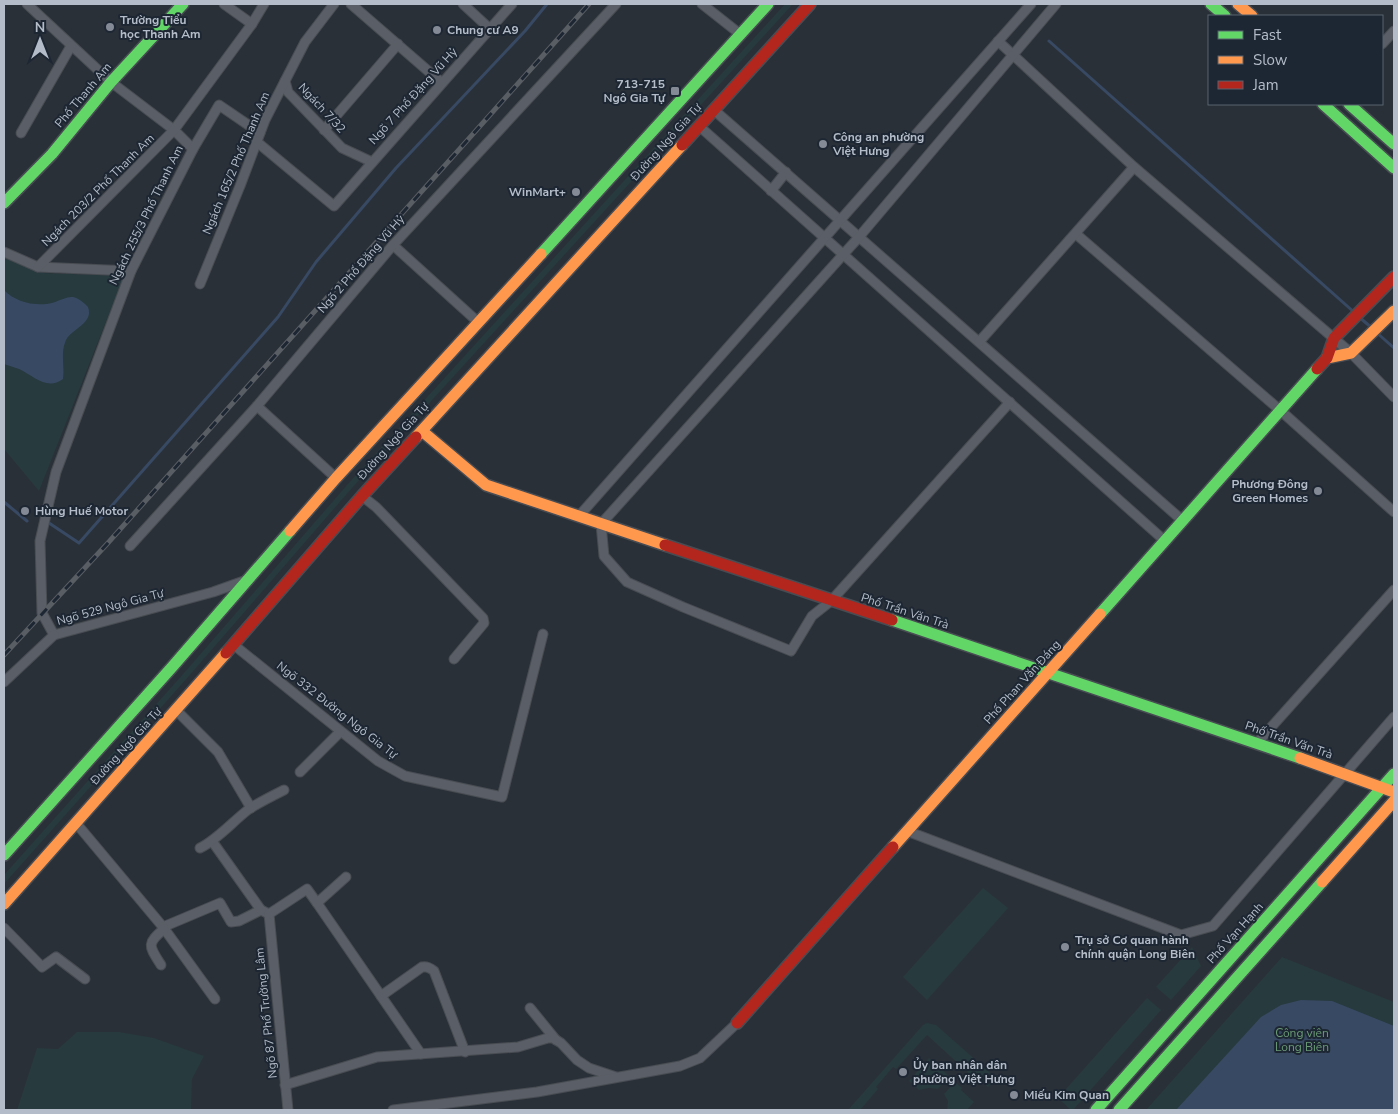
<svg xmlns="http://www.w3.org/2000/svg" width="1398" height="1114" viewBox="0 0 1398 1114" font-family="'Nunito Sans',sans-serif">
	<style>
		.green { fill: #273a3e }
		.water { fill: #384963 }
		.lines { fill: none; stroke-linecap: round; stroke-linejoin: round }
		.stream { stroke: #384963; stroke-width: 3 }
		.street-casing { stroke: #484c53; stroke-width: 11 }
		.fast-casing { stroke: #484c53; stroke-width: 14 }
		.slow-casing { stroke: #484c53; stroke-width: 14 }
		.jam-casing { stroke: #484c53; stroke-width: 14 }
		.street { stroke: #5a5e66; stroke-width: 9 }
		.fast { stroke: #63d668; stroke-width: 11 }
		.slow { stroke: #ff974d; stroke-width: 11 }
		.jam { stroke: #b3261e; stroke-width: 11 }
		.rail-casing { stroke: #595d64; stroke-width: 5 }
		.rail { stroke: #1d2633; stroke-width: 3; stroke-dasharray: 9; stroke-linecap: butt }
		.poi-dot { fill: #848b96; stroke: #1d2633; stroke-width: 2 }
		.labels { text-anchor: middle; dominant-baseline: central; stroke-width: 4; stroke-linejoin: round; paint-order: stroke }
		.poi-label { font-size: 12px; font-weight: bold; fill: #b4bcc9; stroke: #1d2633; text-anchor: start }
		.street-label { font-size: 12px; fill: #b4bcc9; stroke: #1d2633 }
		.park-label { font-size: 12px; fill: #6b9a76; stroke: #1d2633 }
	</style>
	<rect width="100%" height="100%" fill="#2a3038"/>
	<!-- green -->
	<g class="green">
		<polygon points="785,4 793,4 352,488 189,676 4,884 4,875 184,673 347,485"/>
		<polygon points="4,258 44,273 124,276 39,491 4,449"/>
		<polygon points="983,888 1008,908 927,1000 903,977"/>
		<polygon points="1192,947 1201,966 1171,1000 1156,987"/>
		<polygon points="1282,957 1394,1002 1394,1110 1146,1110"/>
		<polygon points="1147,998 1161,1010 1073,1110 1071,1110 1058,1098"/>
		<polygon points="927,1023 936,1025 996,1078 988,1087 974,1075 973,1077 927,1035 896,1069 893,1067 876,1087 878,1089 860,1110 848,1110 923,1025"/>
		<polygon points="77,1032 119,1032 154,1038 204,1056 192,1079 191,1110 17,1110 37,1048 58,1049"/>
		<polygon points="929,1058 949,1076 938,1089 929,1088 919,1090 909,1081"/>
		<polygon points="955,1082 962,1088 961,1090 974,1102 967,1110 947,1110 948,1101 944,1094"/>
	</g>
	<!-- water -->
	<g class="water">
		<path d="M4,290C15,302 36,307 52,303C69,298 72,291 88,307C94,323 73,328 66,340C60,352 65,367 63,379C47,391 34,376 19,369C14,367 9,366 4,364Z"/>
		<polygon points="1301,1000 1332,1001 1394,1026 1394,1110 1176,1110 1261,1017 1281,1005"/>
	</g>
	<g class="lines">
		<!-- stream -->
		<g class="stream">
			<polyline points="1049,41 1355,313"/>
			<polyline points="1359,317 1372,328"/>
			<polyline points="1376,332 1394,348"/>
			<polyline points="4,502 27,521"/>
			<polyline points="49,523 79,543 278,317 316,262 396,168 525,31 547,4"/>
		</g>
		<defs>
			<g id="street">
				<polyline points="27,4 111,82 174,130 193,149"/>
				<polyline points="224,4 252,24"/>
				<polyline points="351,4 442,83"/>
				<polyline points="463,4 490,29"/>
				<polyline points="702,4 740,34"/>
				<polyline points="998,41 1134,167 1351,353 1394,397"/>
				<polyline points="1382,44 1394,31"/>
				<polyline points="285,81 288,92 342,148 372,162"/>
				<polyline points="714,110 1183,521"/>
				<polyline points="699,126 1165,541"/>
				<polyline points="324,130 398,44"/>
				<polyline points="21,133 71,46"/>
				<polyline points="257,142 334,206 512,4"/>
				<polyline points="771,191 786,172"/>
				<polyline points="1076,234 1281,411 1394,512"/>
				<polyline points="393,245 478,322"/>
				<polyline points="4,252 38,267 131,271"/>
				<polyline points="38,267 174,130 252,24 264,4"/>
				<polyline points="200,284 240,186 265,120 305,42 334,4"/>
				<polyline points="979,342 1134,167"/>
				<polyline points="1010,402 831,601 812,616 791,651 683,607 627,582 604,556 601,524 859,237 1056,4"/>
				<polyline points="257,406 336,478"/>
				<polyline points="362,496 376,507 483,618 484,623 454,659"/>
				<polyline points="579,516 1031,4"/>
				<polyline points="130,546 257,406 393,245 616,4"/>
				<polyline points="244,581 213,592 54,635 42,613 40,541 56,472 131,271 193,149 219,105 260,133"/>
				<polyline points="234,645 378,761 405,776 502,797 543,634"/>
				<polyline points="4,682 54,635"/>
				<polyline points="176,710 218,752 251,808"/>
				<polyline points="1257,743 1394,590"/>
				<polyline points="300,772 340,732"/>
				<polyline points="76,823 163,927 220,903 231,922 239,921 261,910 269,914"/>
				<polyline points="907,831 1181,935 1213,926 1394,717"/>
				<polyline points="212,841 261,910"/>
				<path d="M200,848C218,839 232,822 249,809C260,802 272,796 284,790"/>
				<polyline points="317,903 421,1054"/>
				<polyline points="269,914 288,1110"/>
				<polyline points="269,914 307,889 317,903 346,877"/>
				<polyline points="163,927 215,999"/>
				<polyline points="4,928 42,967 56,957 85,979"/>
				<path d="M161,965C149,946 146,944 164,929"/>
				<path d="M381,996L422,967C427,966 430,968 434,971L465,1052"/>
				<polyline points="530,1008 556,1040"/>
				<polyline points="285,1085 377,1057 518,1047 548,1038 553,1038 561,1043 577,1060 589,1068 616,1077"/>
				<polyline points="393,1110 537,1092 680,1066 700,1058 737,1023"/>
			</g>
			<g id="fast">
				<polyline points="1211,4 1225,16"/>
				<polyline points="1323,104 1394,168"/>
				<polyline points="1349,104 1394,144"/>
				<polyline points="4,203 52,154 111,82 183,4"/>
				<polyline points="541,254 768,4"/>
				<polyline points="1100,614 1317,369"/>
				<polyline points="892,620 1300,758"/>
				<polyline points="4,855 173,666 290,531"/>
				<polyline points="1096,1110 1394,774"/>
				<polyline points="1119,1110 1322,882"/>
			</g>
			<g id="slow">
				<polyline points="1238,4 1252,16"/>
				<polyline points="1327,358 1351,353 1394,311"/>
				<polyline points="422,431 486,485 665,545"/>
				<polyline points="416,437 682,145"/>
				<polyline points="290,531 336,478 541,254"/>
				<polyline points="1300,758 1394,792"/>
				<polyline points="893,847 1100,614"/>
				<polyline points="1322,882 1394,801"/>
				<polyline points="4,904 226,653"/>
			</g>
			<g id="jam">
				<polyline points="682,145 810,4"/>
				<polyline points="1317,369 1327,358 1334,338 1394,277"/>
				<polyline points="665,545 892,620"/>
				<polyline points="226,653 362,496 416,437"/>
				<polyline points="737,1023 893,847"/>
			</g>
		</defs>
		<!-- street casing -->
		<use href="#street" class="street-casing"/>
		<!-- fast casing -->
		<use href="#fast" class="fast-casing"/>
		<!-- slow casing -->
		<use href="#slow" class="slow-casing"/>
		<!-- jam casing -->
		<use href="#jam" class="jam-casing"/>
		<!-- street -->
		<use href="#street" class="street"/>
		<!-- fast -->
		<use href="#fast" class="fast"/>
		<!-- slow -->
		<use href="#slow" class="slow"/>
		<!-- jam -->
		<use href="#jam" class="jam"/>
		<defs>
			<polyline id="rail" points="4,655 107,544 589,4"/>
		</defs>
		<!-- rail casing -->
		<use href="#rail" class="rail-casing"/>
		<!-- rail -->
		<use href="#rail" class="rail"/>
	</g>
	<!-- markers -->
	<g class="poi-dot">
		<circle cx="110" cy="27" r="5"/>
		<circle cx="437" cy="30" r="5"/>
		<rect x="670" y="86" width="10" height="10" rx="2.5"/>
		<circle cx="823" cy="144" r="5"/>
		<circle cx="576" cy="192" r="5"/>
		<circle cx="1318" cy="491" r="5"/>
		<circle cx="25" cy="511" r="5"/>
		<circle cx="1065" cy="947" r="5"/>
		<circle cx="903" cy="1072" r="5"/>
		<circle cx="1014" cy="1095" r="5"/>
	</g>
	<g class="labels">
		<!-- poi labels -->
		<g class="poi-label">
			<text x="120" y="20">Trường Tiểu<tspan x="120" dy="14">học Thanh Am</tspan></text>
			<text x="447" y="30">Chung cư A9</text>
			<text x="665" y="84" text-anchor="end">713-715<tspan x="665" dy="14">Ngô Gia Tự</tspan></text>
			<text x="833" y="137">Công an phường<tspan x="833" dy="14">Việt Hưng</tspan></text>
			<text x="566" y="192" text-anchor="end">WinMart+</text>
			<text x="1308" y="484" text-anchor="end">Phương Đông<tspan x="1308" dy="14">Green Homes</tspan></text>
			<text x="35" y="511">Hùng Huế Motor</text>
			<text x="1075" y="940">Trụ sở Cơ quan hành<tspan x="1075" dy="14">chính quận Long Biên</tspan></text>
			<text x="913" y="1065">Ủy ban nhân dân<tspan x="913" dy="14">phường Việt Hưng</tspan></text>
			<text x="1024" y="1095">Miếu Kim Quan</text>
		</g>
		<!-- street labels -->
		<g class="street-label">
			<text transform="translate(83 95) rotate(-50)">Phố Thanh Am</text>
			<text transform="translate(413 96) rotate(-48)">Ngõ 7 Phố Đặng Vũ Hỷ</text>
			<text transform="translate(322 108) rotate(47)">Ngách 7/32</text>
			<text transform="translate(666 142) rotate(-48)">Đường Ngô Gia Tự</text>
			<text transform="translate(236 163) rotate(-67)">Ngách 165/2 Phố Thanh Am</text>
			<text transform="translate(98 190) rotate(-45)">Ngách 203/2 Phố Thanh Am</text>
			<text transform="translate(146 215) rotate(-64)">Ngách 255/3 Phố Thanh Am</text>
			<text transform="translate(361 264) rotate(-49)">Ngõ 2 Phố Đặng Vũ Hỷ</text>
			<text transform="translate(393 441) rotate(-48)">Đường Ngô Gia Tự</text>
			<text transform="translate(110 607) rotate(-15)">Ngõ 529 Ngô Gia Tự</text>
			<text transform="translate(905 611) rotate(18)">Phố Trần Văn Trà</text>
			<text transform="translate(1022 682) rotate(-48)">Phố Phan Văn Đáng</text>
			<text transform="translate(337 710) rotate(38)">Ngõ 332 Đường Ngô Gia Tự</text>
			<text transform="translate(1289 740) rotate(19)">Phố Trần Văn Trà</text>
			<text transform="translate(126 746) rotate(-48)">Đường Ngô Gia Tự</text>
			<text transform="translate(1235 933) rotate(-48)">Phố Vạn Hạnh</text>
			<text transform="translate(266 1013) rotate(-96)">Ngõ 87 Phố Trường Lâm</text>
		</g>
		<!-- park labels -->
		<g class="park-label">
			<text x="1302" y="1033">Công viên<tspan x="1302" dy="14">Long Biên</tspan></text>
		</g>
	</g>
	<!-- border -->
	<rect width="1398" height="1114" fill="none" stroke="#b4bcc9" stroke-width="10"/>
	<!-- legend -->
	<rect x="1208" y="15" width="175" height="90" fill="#1d2633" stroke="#59626f"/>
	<rect x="1218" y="31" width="25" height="8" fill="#63d668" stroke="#59626f"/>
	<text x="1253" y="40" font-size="15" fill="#b4bcc9">Fast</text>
	<rect x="1218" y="56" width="25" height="8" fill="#ff974d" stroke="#59626f"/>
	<text x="1253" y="65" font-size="15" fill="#b4bcc9">Slow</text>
	<rect x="1218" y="81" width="25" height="8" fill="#b3261e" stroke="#59626f"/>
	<text x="1253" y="90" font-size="15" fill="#b4bcc9">Jam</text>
	<!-- north arrow -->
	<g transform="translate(40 40)" stroke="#1d2633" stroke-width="4" paint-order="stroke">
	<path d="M0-4L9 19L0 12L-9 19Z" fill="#b4bcc9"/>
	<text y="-8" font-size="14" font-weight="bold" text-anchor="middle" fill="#b4bcc9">N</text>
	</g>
</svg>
